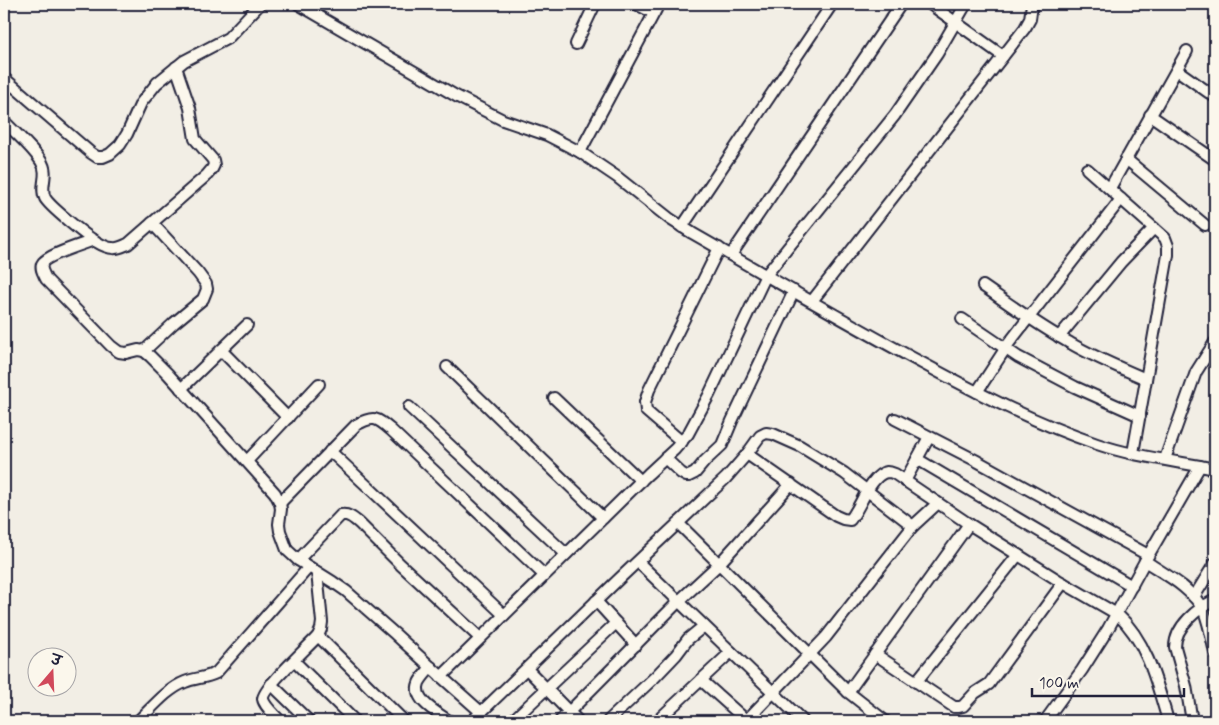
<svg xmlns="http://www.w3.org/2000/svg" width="1219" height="725" viewBox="0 0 1219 725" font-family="Mynerve,'Playpen Sans Deva',sans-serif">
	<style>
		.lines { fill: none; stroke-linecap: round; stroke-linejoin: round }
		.minor-casing { stroke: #22223b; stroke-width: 14 }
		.minor { stroke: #fbf7ec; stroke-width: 10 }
	</style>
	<rect width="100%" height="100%" fill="#f2eee5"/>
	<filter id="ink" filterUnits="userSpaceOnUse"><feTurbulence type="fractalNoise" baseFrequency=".02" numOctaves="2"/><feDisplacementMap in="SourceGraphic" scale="10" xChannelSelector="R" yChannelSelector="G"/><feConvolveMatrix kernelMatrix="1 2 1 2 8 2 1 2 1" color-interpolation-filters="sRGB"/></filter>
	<g filter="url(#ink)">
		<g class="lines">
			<defs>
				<g id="minor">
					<path d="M298,4L456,96L503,120L547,135L580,152L617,177L670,219L692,233C769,277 845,322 922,363C979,394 1036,423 1097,444C1135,457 1176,461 1215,469"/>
					<polyline points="636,4 654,13"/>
					<polyline points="930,4 1003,56"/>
					<polyline points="576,44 595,4"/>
					<polyline points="1177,70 1215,97"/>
					<polyline points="4,78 91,153 97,157 103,157 110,154 120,145 127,134 141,103 157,83 184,61 228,38 260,4"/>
					<polyline points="1150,115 1215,160"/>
					<path d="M4,121C16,134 31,146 41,161C50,175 39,186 45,198C49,206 86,236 95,241C100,244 107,248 113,248C118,249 123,246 128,244L207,175L212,169L214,165L213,160L195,139L190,108L176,67"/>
					<polyline points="580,152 659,4"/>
					<polyline points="1126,159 1205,225"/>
					<polyline points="1087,169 1165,238 1168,246 1168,255 1133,453"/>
					<polyline points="1110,188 1187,51"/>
					<polyline points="682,227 832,4"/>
					<path d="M94,240C84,244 46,255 42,264C40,269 44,274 46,279L111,346L119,352L126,353L138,350L144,351L150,356L168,374L266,483L275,493L280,503L281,509L279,524L280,531L287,550L298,560L333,582L346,591L395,634L446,681L482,713"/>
					<polyline points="731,255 901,4"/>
					<path d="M983,286C1012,306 1039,326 1070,343C1094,357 1120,368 1146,379"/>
					<polyline points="812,301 1025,28 1030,19 1032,4"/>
					<polyline points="962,319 1018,357 1075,387 1140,416"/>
					<polyline points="1059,337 1121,262 1154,228"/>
					<polyline points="221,350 288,418"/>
					<polyline points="144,351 174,323 203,299 207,289 206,284 198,273 152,223"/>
					<polyline points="447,367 603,518"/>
					<polyline points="181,389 247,325"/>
					<polyline points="977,392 1009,343 1121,199"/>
					<polyline points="554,398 641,481"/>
					<polyline points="409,407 566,554"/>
					<polyline points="895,419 975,460 1148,555"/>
					<polyline points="682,442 646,411 645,402 649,390 719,248"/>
					<polyline points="330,451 504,615"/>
					<path d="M747,454L836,516L843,519L850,520C860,508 871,474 887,472C890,472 893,473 895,474L969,524L1058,580L1117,614C1147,641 1157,683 1168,721"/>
					<polyline points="665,458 681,473 686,476 689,476 695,473 705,461 722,445 732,421 794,291"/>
					<polyline points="917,459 1132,586"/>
					<polyline points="1165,459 1196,372 1215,342"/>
					<polyline points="247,461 319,384"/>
					<polyline points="905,481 929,437"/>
					<path d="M280,503L356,425C374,415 377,418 391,430L544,575"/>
					<polyline points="678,523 848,692 885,721"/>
					<path d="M298,560L341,515C349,514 353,518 359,523L401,565L480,638"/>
					<path d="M1145,561C1166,575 1192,588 1204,611C1209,623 1212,640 1215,653"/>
					<polyline points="638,562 803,721"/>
					<polyline points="1194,597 1215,563"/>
					<polyline points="596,601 636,645"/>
					<polyline points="318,636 404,721"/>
					<polyline points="875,654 954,707 959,707 963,706 975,693 989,684 994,677 1063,583"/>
					<polyline points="294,661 355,721"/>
					<path d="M431,667C427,672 421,678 419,683C412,700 438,713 449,721"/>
					<polyline points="527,669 578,721"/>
					<polyline points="441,677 648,474 675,449 688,434 709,395 766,275 895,115 937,54 966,4"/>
					<polyline points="701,680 747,721"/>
					<polyline points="916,682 1018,555"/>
					<polyline points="271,684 309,721"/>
					<polyline points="848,692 969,524"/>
					<path d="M138,721C152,708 167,689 185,682C195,678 206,678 216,673L309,567"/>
					<path d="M280,721C276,716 264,706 263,699C262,689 309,646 318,636L321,629L322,622L317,572"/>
					<polyline points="472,721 619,579 726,478 747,454 760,436 766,433 773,434 800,446 844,473 913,526"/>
					<polyline points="512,721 616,623"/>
					<polyline points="560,721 679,601 719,564 791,484"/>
					<polyline points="608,721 655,677 676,655 688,639 704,626"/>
					<polyline points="657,721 731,652"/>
					<polyline points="746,721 826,637 883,564 913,526 938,503"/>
					<polyline points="1045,721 1082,670 1108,629 1145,561 1200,466"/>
					<path d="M1192,721L1186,686L1175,647C1175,626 1198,608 1215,600"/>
				</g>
			</defs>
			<!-- minor casing -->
			<use href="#minor" class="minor-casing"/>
			<!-- minor -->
			<use href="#minor" class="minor"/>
		</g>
	</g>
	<!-- margin -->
	<rect width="1219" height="725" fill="none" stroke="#fbf7ec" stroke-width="20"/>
	<rect x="10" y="10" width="1199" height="705" fill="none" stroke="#22223b" stroke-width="2" filter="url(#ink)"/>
	<!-- north arrow -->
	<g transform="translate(52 672) rotate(19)"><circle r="24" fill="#fbf7ec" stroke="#a4a2a5"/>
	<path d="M0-4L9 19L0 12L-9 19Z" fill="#d1495b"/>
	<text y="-8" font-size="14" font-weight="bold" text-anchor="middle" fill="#22223b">उ</text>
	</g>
	<!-- scale -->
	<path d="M1032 688v8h152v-8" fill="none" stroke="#22223b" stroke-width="2.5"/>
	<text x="1039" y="688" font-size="15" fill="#22223b" stroke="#fbf7ec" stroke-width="4" paint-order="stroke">100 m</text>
</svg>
